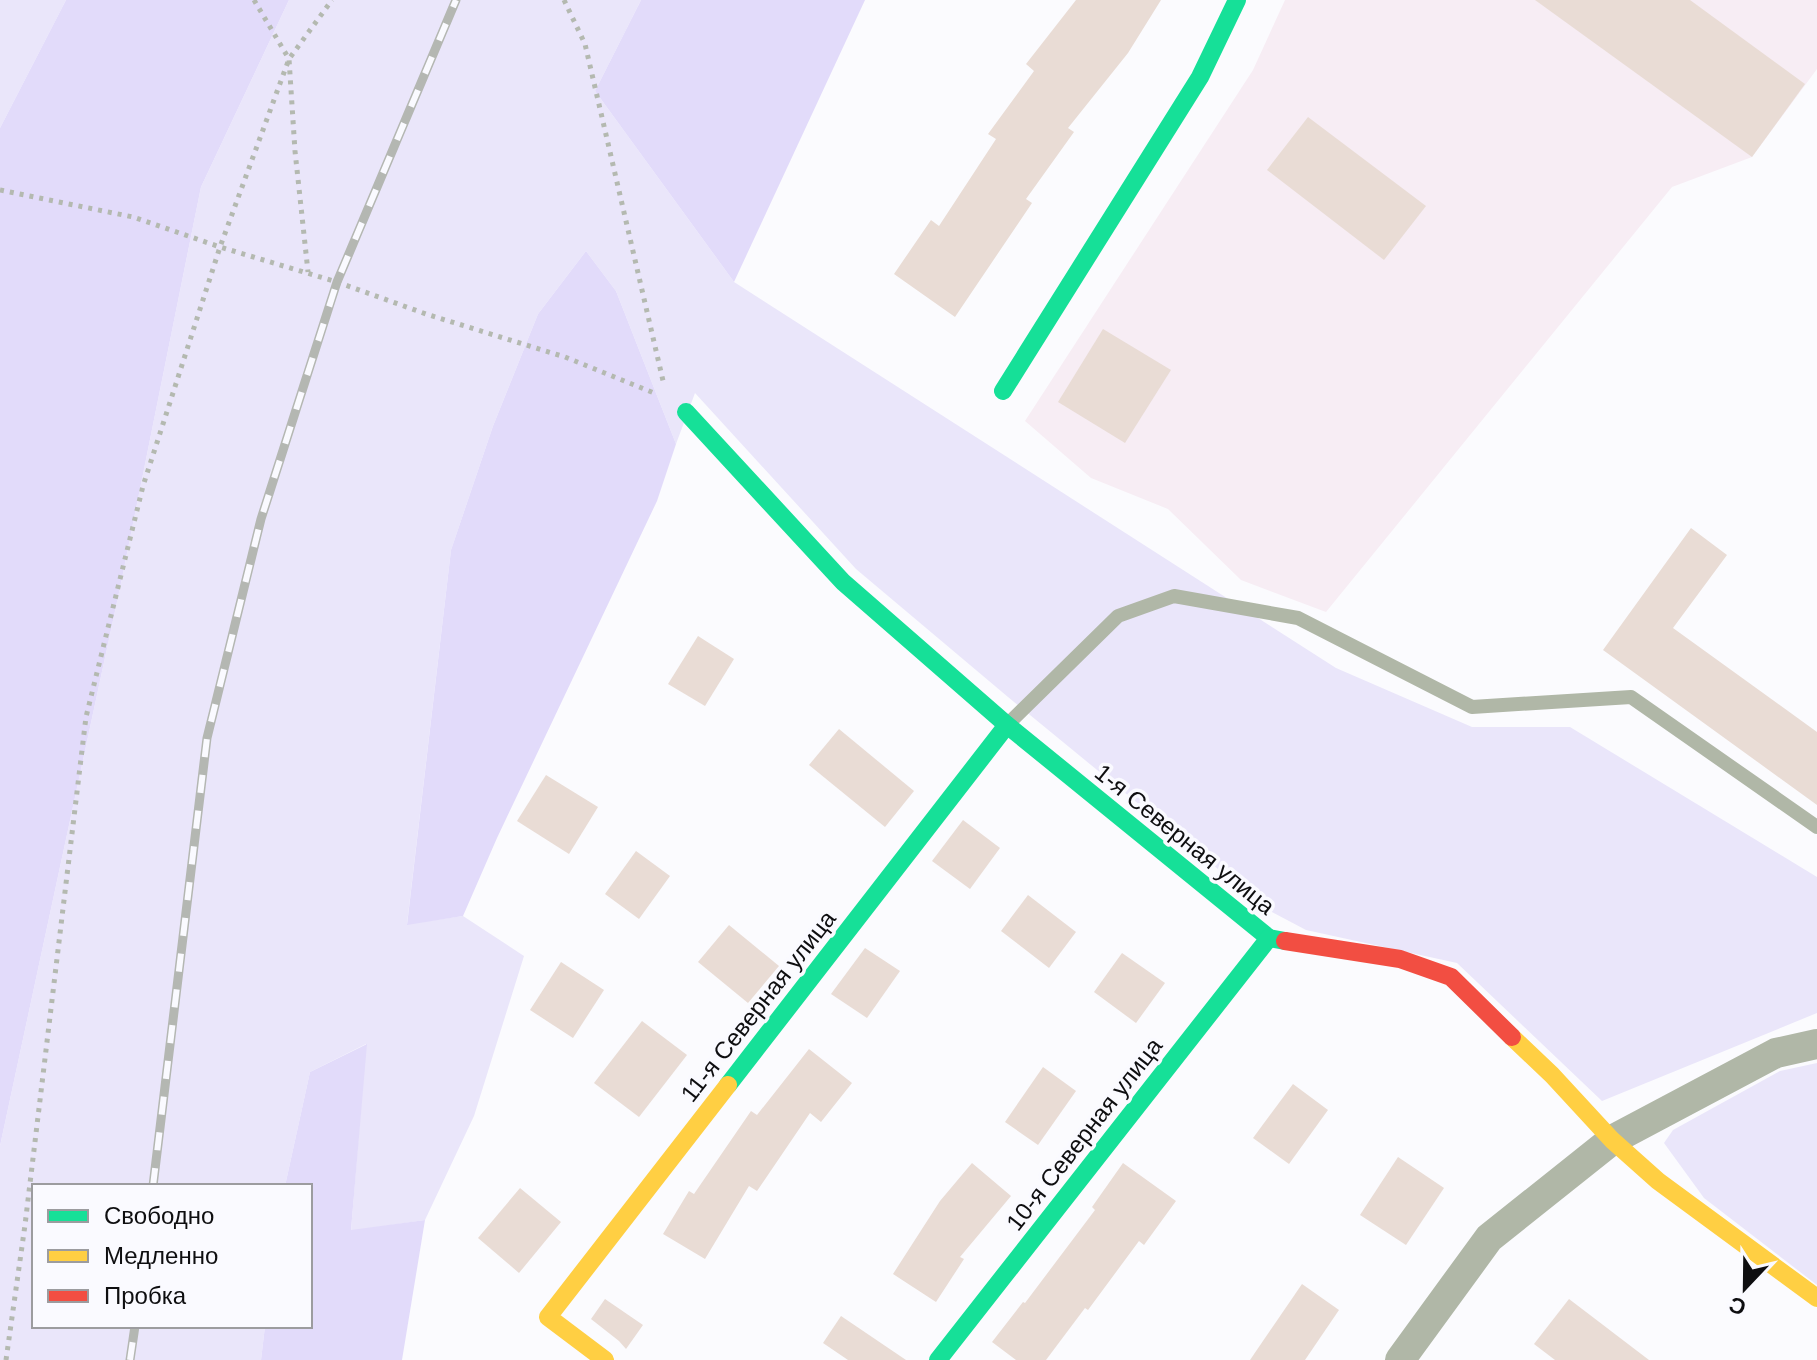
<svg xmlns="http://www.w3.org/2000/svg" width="1817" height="1360" viewBox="0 0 1817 1360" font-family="Arial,sans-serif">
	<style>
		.industrial { fill: #f7edf4 }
		.green { fill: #eae6fa }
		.forest { fill: #e2dbfa }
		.building { fill: #e9dcd5 }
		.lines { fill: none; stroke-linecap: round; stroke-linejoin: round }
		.path { stroke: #b4b9b0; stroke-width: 5; stroke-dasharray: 4 6; stroke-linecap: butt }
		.lane { stroke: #b0b7a7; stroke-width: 14 }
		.street { stroke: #b0b7a7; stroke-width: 30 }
		.fast { stroke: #16e098; stroke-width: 18 }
		.slow { stroke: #ffcf43; stroke-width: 18 }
		.jam { stroke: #f24e42; stroke-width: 18 }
		.rail-casing { stroke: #b4b7b2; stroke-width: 9 }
		.rail { stroke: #fafaff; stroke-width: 6; stroke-dasharray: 18; stroke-linecap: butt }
		.labels { text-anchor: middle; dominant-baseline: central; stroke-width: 7; stroke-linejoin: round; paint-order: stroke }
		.street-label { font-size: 24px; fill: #0e0e10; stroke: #fafaff }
	</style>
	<rect width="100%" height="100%" fill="#fbfbfe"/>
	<!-- industrial -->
	<polygon class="industrial" points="1285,0 1817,0 1817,69 1752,157 1672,187 1326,612 1241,580 1168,509 1091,478 1025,421 1253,70"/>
	<!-- green -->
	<g class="green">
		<polygon points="0,0 66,0 0,128"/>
		<polygon points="289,0 641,0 595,91 734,282 1336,668 1472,727 1570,727 1817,877 1817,1013 1602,1101 1457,963 1306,930 1268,910 1008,697 856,569 695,393 676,444 616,291 586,251 538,314 493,426 451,550 407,924 463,916 524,956 474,1116 425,1220 351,1231 366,1044 310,1072 285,1186 34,1186 34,1326 265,1326 261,1360 0,1360 0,1146 120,588 201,187"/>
		<polygon points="1817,1063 1817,1285 1704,1198 1664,1143 1673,1130 1780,1071"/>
	</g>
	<!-- forest -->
	<g class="forest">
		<polygon points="66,0 289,0 201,187 120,588 0,1146 0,128"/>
		<polygon points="641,0 865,0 734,282 595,91"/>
		<polygon points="586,251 616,291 676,444 657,501 497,838 463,916 407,925 451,550 493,426 538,314"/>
		<polygon points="367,1044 351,1230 425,1220 402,1360 261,1360 265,1326 310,1326 310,1186 285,1186 310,1072"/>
	</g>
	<!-- building -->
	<g class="building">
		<polygon points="1076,0 1161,0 1128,53 1068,128 1074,132 1026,199 1032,203 955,317 894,274 931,220 939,226 996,139 988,134 1034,71 1026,64"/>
		<polygon points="1535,0 1690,0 1805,84 1752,157"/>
		<polygon points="1308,117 1426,206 1384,260 1267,170"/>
		<polygon points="1103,329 1171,370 1125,443 1058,402"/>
		<polygon points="1691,528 1727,555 1673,628 1817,732 1817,805 1603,650"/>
		<polygon points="698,636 734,659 705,706 668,684"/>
		<polygon points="839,729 914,791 885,827 809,765"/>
		<polygon points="546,775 598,807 569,854 517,821"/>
		<polygon points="963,820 1000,848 970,889 932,861"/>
		<polygon points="636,851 670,876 639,919 605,894"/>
		<polygon points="1028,895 1076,932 1049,968 1001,931"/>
		<polygon points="729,925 779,966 748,1003 698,962"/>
		<polygon points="865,948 900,971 867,1018 831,994"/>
		<polygon points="1122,953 1165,983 1136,1023 1094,992"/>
		<polygon points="561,962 604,990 573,1038 530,1010"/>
		<polygon points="642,1021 687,1055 639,1117 594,1083"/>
		<polygon points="809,1049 852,1083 821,1122 810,1113 757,1191 749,1186 705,1259 663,1234 689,1191 694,1194 751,1111 757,1115"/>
		<polygon points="1043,1067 1076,1091 1038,1145 1005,1122"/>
		<polygon points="1293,1084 1328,1110 1289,1164 1253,1138"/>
		<polygon points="1398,1157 1444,1188 1406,1245 1360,1215"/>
		<polygon points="972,1163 1011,1196 960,1257 964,1259 936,1302 893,1274 940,1201"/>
		<polygon points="1123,1163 1176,1201 1144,1245 1139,1241 1088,1310 1085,1308 1046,1360 1016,1360 992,1342 1023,1302 1025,1303 1095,1210 1092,1207"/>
		<polygon points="520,1188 561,1222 519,1273 478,1238"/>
		<polygon points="1302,1284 1339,1310 1305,1360 1250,1360"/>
		<polygon points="605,1299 643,1325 626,1349 619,1341 591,1319"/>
		<polygon points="1569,1299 1649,1360 1555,1360 1534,1344"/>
		<polygon points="841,1316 906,1360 848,1360 823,1343"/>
	</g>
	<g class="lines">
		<!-- path -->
		<g class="path">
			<polyline points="254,0 289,59 295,151 308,272"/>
			<polyline points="564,0 585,44 664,385"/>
			<polyline points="0,190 133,217 220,247 337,282 426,314 565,357 654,393"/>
			<polyline points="6,1360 25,1225 86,717 143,486 220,247 289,59 332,0"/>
		</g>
		<!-- lane -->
		<polyline class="lane" points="1009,723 1118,616 1174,596 1298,618 1472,707 1631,697 1817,827"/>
		<!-- street -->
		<polyline class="street" points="1400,1360 1489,1238 1612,1140 1776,1053 1817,1044"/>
		<!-- fast -->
		<g class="fast">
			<polyline points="1003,391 1200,77 1237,0"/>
			<polyline points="686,412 843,582 1007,725 1269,938 1285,941"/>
			<polyline points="728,1085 1007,725"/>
			<polyline points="938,1360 1269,938"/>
		</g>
		<!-- slow -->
		<g class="slow">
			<polyline points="1512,1037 1552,1075 1612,1140 1658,1181 1817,1298"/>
			<polyline points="605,1360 548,1317 728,1085"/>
		</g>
		<!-- jam -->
		<polyline class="jam" points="1285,941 1400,959 1451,977 1512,1037"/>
		<defs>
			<g id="rail">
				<polyline points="153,1186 207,738 261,519 337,282 456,0"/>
				<polyline points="130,1360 135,1326"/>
			</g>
		</defs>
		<!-- rail casing -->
		<use href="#rail" class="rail-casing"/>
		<!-- rail -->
		<use href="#rail" class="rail"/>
	</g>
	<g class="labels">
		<!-- street labels -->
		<g class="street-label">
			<text transform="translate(1185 839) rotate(39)">1-я Северная улица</text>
			<text transform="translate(758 1006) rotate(-52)">11-я Северная улица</text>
			<text transform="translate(1084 1134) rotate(-52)">10-я Северная улица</text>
		</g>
	</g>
	<!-- legend -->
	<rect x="32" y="1184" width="280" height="144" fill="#fafaff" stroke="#9c9c9f" stroke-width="2"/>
	<rect x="48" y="1210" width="40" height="12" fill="#16e098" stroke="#9c9c9f" stroke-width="2"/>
	<text x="104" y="1224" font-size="24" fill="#0e0e10">Свободно</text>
	<rect x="48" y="1250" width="40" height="12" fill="#ffcf43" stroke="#9c9c9f" stroke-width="2"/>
	<text x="104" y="1264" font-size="24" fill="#0e0e10">Медленно</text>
	<rect x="48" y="1290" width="40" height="12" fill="#f24e42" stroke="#9c9c9f" stroke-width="2"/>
	<text x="104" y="1304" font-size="24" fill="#0e0e10">Пробка</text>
	<!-- north arrow -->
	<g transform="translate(1745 1288) rotate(202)" stroke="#fafaff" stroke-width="6" paint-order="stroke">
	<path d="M0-6L14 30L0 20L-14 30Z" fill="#0e0e10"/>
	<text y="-12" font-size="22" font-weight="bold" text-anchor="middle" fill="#0e0e10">С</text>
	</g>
</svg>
